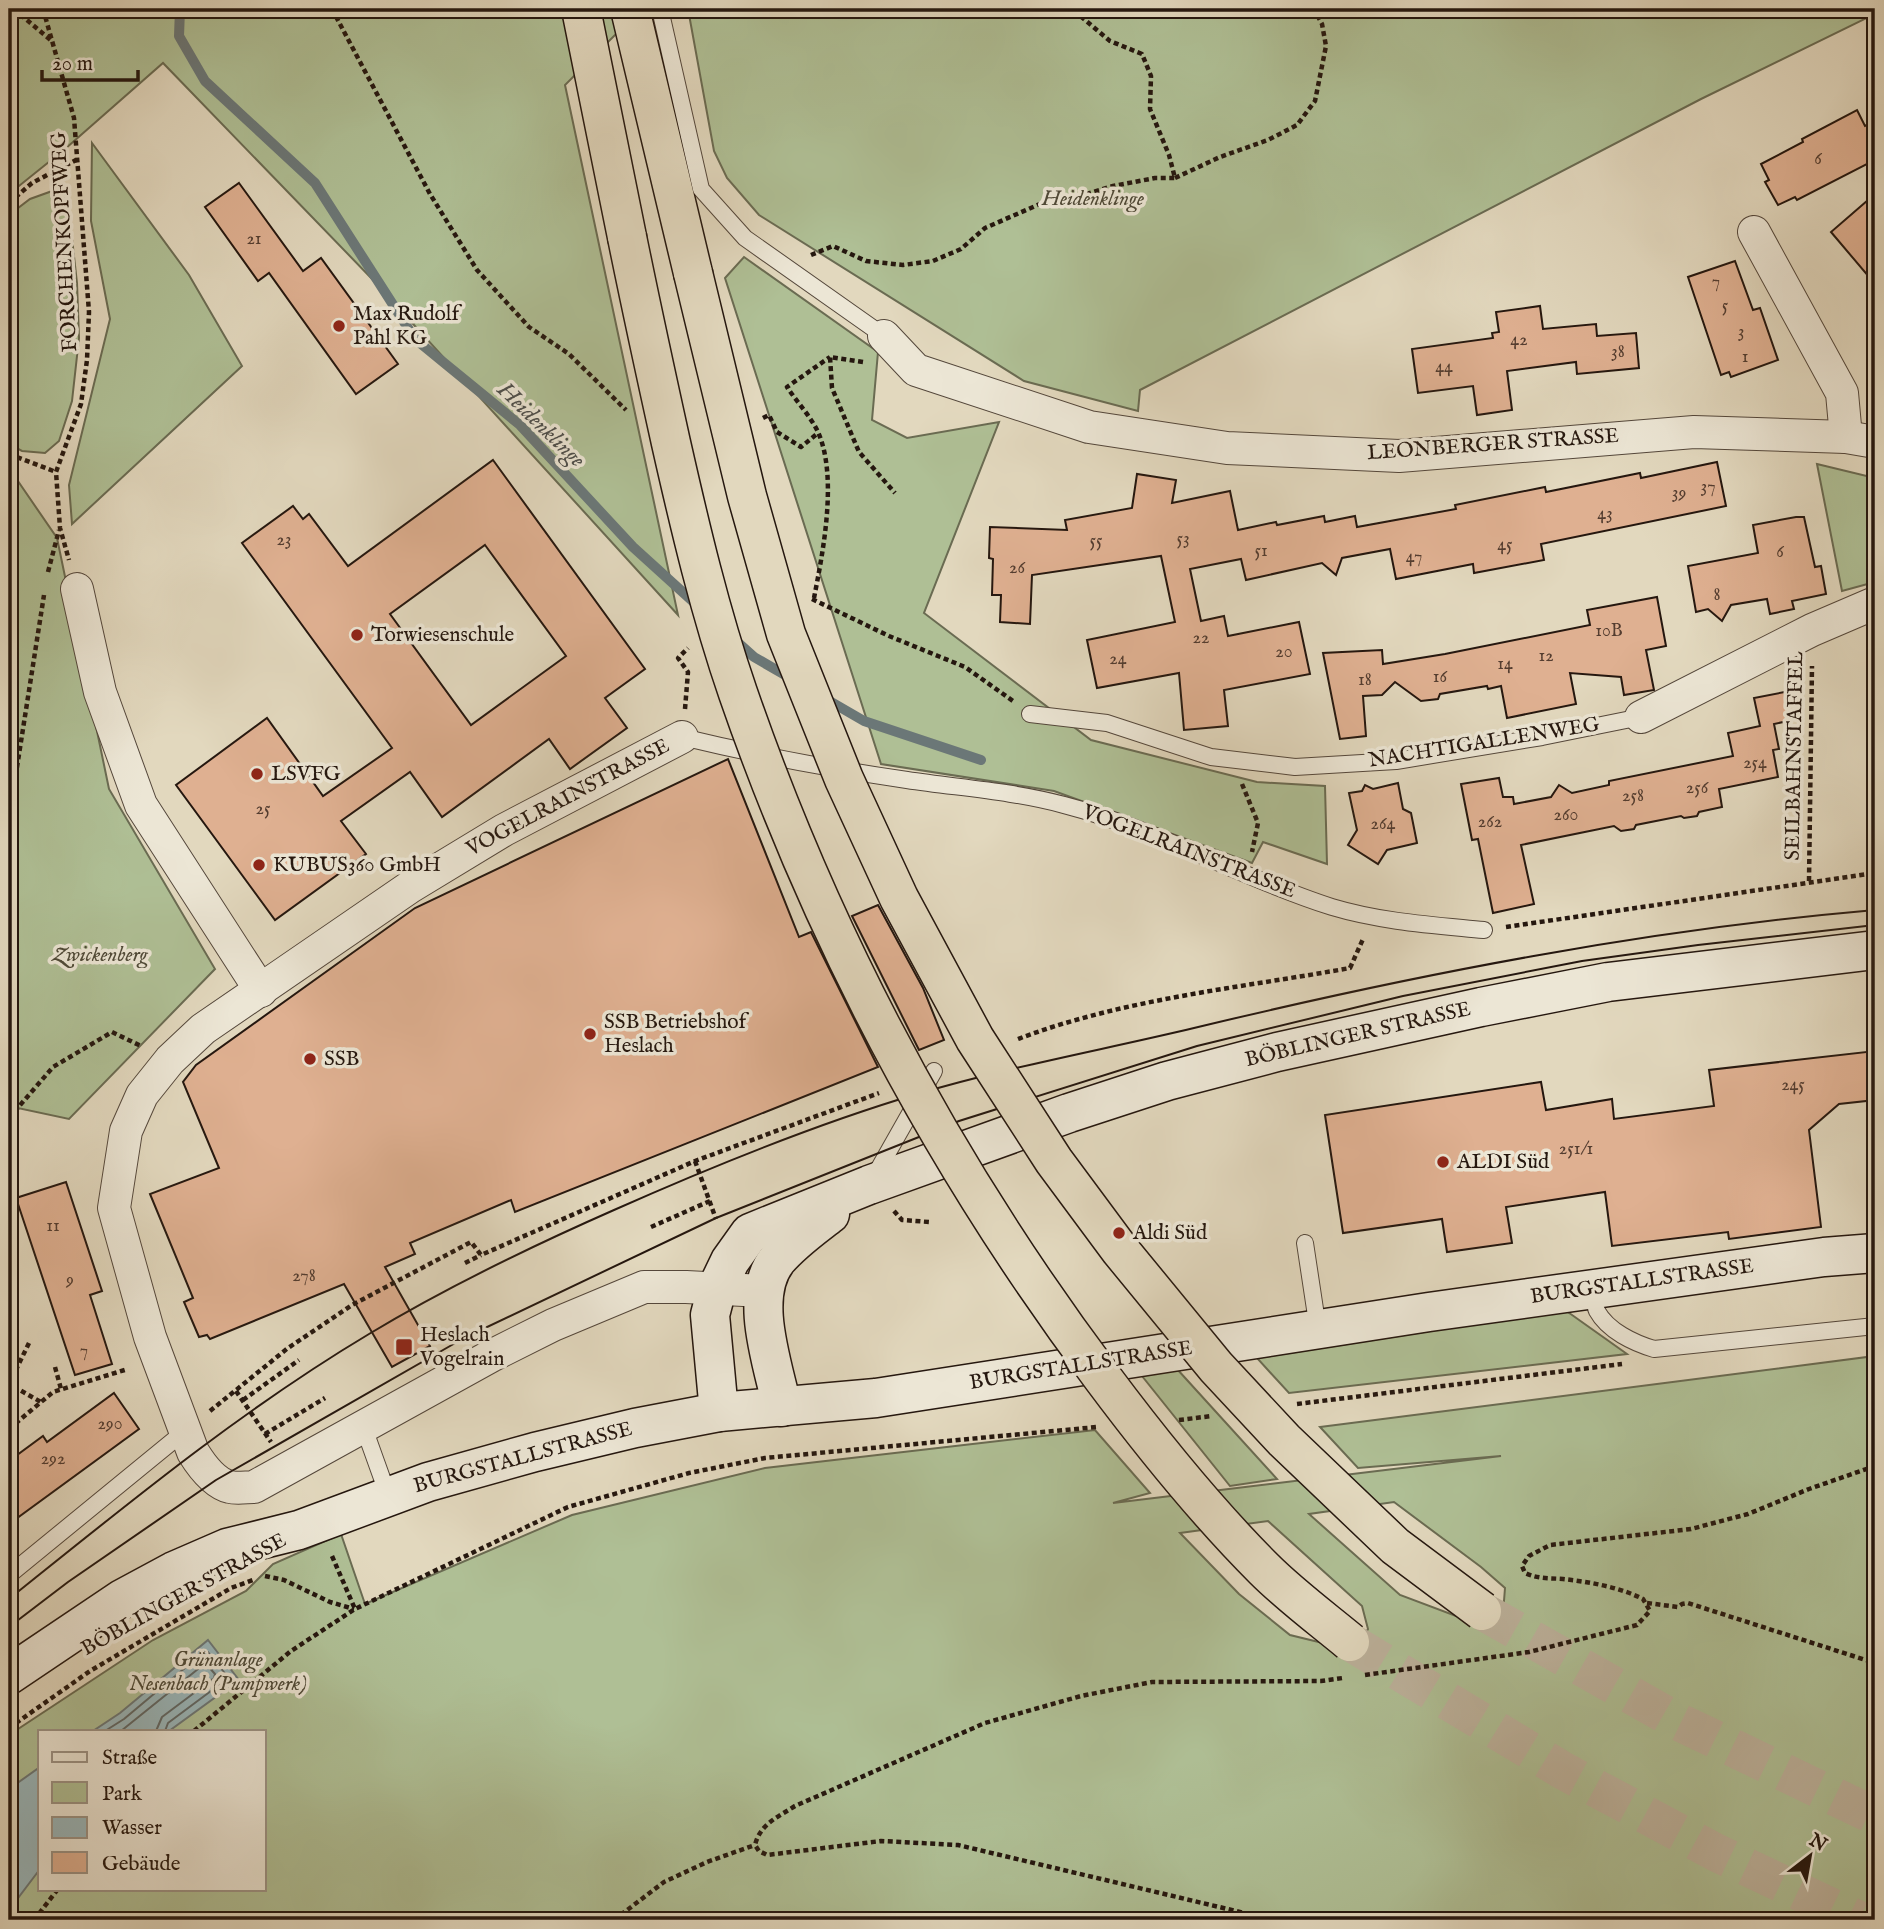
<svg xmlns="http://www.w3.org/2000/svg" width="1884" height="1929" viewBox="0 0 1884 1929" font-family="'IM FELL English',serif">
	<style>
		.green { fill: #afbf95; stroke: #6a6b52; stroke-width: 2; fill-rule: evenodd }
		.water { fill: #99b7bc; stroke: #6b7777; stroke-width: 2 }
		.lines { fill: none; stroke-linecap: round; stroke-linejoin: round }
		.shore { stroke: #5f6766; stroke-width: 2 }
		.stream { stroke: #6b7777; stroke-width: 10 }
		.building { fill: #dfb091; stroke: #25170f; stroke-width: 2; fill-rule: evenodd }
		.highway-tunnel { stroke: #bcb19b; stroke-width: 38; stroke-dasharray: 38 19; stroke-linecap: butt }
		.lane-casing { stroke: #54473b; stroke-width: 18 }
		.street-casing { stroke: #54473b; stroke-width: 34 }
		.secondary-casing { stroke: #25170f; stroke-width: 41 }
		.highway-casing { stroke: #25170f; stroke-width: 41 }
		.path { stroke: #25170f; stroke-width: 4.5; stroke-dasharray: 5 3.5; stroke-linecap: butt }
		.lane { stroke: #ece6d5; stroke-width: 16 }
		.street { stroke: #ece6d5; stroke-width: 32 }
		.secondary { stroke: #ece6d5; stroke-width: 38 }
		.highway { stroke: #e2d8be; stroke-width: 38 }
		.tram { stroke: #25170f; stroke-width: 2 }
		.highway-bridge-casing { stroke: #25170f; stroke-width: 41; stroke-linecap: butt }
		.highway-bridge { stroke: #e2d8be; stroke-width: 38 }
		.poi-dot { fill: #8f2418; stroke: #ece6d5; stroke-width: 2.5 }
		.labels { text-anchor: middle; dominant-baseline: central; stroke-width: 7; stroke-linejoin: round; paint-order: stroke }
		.number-label { font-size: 18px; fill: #543d30 }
		.park-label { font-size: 21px; font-style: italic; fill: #4e4937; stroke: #ece6d5 }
		.street-label { font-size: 21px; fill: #25170f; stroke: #ece6d5 }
		.poi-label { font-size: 21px; fill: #25170f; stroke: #ece6d5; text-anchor: start }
		.water-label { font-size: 23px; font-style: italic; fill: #4e4f4c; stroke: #ece6d5 }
	</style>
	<rect width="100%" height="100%" fill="#e2d8be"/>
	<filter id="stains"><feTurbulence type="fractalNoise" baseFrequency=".00286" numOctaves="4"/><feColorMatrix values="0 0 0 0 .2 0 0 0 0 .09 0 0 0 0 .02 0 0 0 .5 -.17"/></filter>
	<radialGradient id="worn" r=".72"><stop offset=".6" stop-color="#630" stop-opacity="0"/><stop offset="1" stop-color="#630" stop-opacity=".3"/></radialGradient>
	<!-- green -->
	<g class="green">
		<polygon points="9,9 641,9 565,85 678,615 374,281 163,63 65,149 9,194"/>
		<polygon points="688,9 1875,9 1875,14 1701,99 1140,390 1138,411 1024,381 759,215 727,178 714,151"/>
		<polygon points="92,143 189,275 242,366 72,524 69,485 110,319 91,221"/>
		<polygon points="55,190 68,203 77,283 79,338 72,401 59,441 45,453 22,451 9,444 9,215 30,199"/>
		<polygon points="744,257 878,352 872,420 907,438 999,422 924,613 1091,740 1257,782 1325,786 1327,864 1263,842 1252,863 1054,791 881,764 725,278"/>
		<polygon points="1817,464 1875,478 1875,582 1842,591"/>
		<polygon points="9,468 57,538 109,789 215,969 69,1119 18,1108 9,1118"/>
		<polygon points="1565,1310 1627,1354 1289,1393 1257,1358"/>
		<path d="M1875,1356V1920H9V1735L153,1640L246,1591L273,1564L341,1534L365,1604L572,1515L765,1468L1095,1430L1150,1493L1113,1503L1501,1456L1358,1468L1320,1427ZM1394,1502L1481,1567L1505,1588L1504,1601L1493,1614L1456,1616L1400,1595L1309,1514ZM1268,1521L1362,1606L1368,1629L1360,1642L1339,1647L1290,1635L1239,1594L1180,1533ZM40,1731H264V1889H40Z"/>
		<polygon points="1177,1369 1277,1479 1230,1486 1142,1376"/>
	</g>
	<!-- water -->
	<g class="water">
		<polygon points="208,1640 239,1680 169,1731 93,1731 120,1713"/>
		<polygon points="40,1767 40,1869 9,1910 9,1789"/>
	</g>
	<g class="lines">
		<!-- shore -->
		<g class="shore">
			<polyline points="105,1731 124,1719 204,1652 208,1652 227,1676 227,1679 168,1723 165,1731"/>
			<polyline points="121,1731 203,1665 207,1665 215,1674 214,1678 162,1717 156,1731"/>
		</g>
		<!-- stream -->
		<g class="stream">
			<polyline points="180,9 179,36 205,81 315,183 415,339 520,425 633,547 698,606"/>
			<polyline points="735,640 754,657 792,679"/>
			<polyline points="826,699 864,721 981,760"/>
		</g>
	</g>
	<!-- building -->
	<g class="building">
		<polygon points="1857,110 1865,126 1875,121 1875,160 1797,200 1795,197 1778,205 1765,182 1769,180 1761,164 1803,142 1802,139"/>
		<polygon points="239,183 303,271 321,258 398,364 356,394 269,273 258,281 205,207"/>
		<polygon points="1875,194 1875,284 1831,232"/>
		<polygon points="1735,261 1753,310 1760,308 1778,360 1731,377 1729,372 1721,375 1688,277"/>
		<polygon points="1540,306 1543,329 1596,324 1597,336 1636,333 1639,368 1577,374 1576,362 1507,371 1512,410 1477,415 1473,386 1418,393 1412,349 1493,338 1492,333 1499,332 1496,312"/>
		<path d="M493,460L645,669L605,698L627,728L570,769L549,739L442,817L410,772L341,821L366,854L275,920L176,785L267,718L323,796L392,748L242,543L293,506L303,519L309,514L348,566ZM485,545L566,656L471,725L390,614Z"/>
		<polygon points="1717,462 1726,506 1541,544 1544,560 1474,573 1473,564 1396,579 1390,549 1342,558 1336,575 1322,563 1246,580 1241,559 1190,569 1201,621 1224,616 1228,636 1299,622 1310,674 1224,690 1228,726 1184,730 1179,673 1097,688 1087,640 1175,622 1161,556 1032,575 1030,624 1000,622 1001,595 992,595 993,559 989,558 990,527 1067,530 1065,520 1132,508 1137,474 1176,480 1172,503 1230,491 1238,530 1276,522 1277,525 1324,516 1325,522 1355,516 1357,527 1456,509 1455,505 1545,487 1546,492 1640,473 1641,478"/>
		<polygon points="1796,517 1804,517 1815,567 1821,566 1826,594 1792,601 1794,609 1770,614 1767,599 1731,605 1722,621 1708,609 1696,612 1688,566 1758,553 1753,525"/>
		<polygon points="1657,597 1666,646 1646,650 1654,690 1624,695 1621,677 1570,673 1576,704 1507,718 1501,686 1488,689 1487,686 1440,694 1438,699 1421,701 1395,682 1382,695 1363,696 1366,736 1340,739 1323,653 1382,650 1383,664 1445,654 1590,625 1587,610"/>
		<polygon points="1790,691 1788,721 1774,724 1779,749 1773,750 1778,777 1719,789 1722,807 1699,812 1697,816 1684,818 1681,816 1636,825 1634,829 1621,831 1614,826 1521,845 1534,904 1493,913 1478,839 1472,840 1461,784 1499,778 1503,797 1513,797 1514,804 1551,797 1559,785 1572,793 1609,785 1609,781 1733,756 1728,733 1760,726 1754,698"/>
		<polygon points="728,759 799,937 811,932 878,1067 515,1212 511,1200 410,1243 415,1254 385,1267 430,1346 392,1367 344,1284 210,1339 207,1335 199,1337 184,1302 193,1298 150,1194 219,1168 183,1082 196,1065 415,908"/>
		<polygon points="1398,783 1403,809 1411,813 1417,843 1387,850 1378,864 1348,845 1357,830 1349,793 1362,791 1365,785 1373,789"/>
		<polygon points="878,905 923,988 944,1040 919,1050 852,916"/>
		<polygon points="1875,1051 1875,1100 1839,1104 1809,1130 1821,1227 1729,1239 1728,1232 1612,1246 1605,1192 1506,1207 1512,1243 1447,1252 1442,1219 1343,1233 1325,1115 1541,1082 1546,1110 1612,1099 1614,1119 1714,1106 1709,1070"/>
		<polygon points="66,1182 102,1291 90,1295 112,1364 75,1375 16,1198"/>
		<polygon points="114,1393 139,1429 9,1524 9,1461 43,1436 47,1442"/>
	</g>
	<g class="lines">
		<!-- highway-tunnel -->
		<g class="highway-tunnel">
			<polyline points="1482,1611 1677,1721 1875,1816"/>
			<polyline points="1350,1642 1562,1770 1717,1853 1859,1920"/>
		</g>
		<defs>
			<g id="lane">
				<polyline points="660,9 701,189 745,238 884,336"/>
				<polyline points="1030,714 1107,723 1211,757 1295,767 1396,761 1542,737 1641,717"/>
				<path d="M682,737C756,755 832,769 907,780C960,788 1012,791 1064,805C1157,829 1241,878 1332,907C1382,922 1433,925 1484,930"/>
				<polyline points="874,1177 934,1071"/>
				<polyline points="1305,1243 1318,1329"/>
				<path d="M1594,1289C1595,1295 1594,1305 1597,1311C1608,1331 1634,1343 1654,1349L1875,1326"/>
				<polyline points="364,1428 388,1495"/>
				<polyline points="9,1575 185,1431"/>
			</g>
			<g id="street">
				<polyline points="1754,232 1842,393 1846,437"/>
				<polyline points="884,336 916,370 1089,427 1227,448 1399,456 1694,432 1846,437 1875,442"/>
				<polyline points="77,589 100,692 141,805 261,991"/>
				<polyline points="1641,717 1812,630 1875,603"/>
				<path d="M682,737L504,830L410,887L203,1029L170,1060L142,1095L126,1131L114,1208L150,1337L193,1452C201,1465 214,1483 230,1487C237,1489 247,1487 254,1487L491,1356L553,1325L644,1287H686L763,1291"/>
			</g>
			<g id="secondary">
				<path d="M782,1407C773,1364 748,1297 777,1260C792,1242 812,1228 830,1214"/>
				<polyline points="719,1412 710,1315 717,1288 730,1261 750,1233 869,1185 1069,1113 1167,1081 1277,1052 1481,1007 1608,982 1875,950"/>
				<polyline points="9,1675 122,1599 174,1571 227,1548 299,1530 428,1482 535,1452 635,1428 719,1412 876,1398 1429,1312 1824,1257 1875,1253"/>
			</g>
			<g id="highway">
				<polyline points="581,9 627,237"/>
				<polyline points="630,9 693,273"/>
			</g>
		</defs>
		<!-- lane casing -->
		<use href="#lane" class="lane-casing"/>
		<!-- street casing -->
		<use href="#street" class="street-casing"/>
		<!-- secondary casing -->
		<use href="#secondary" class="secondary-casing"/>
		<!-- highway casing -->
		<use href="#highway" class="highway-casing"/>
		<!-- path -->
		<g class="path">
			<polyline points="14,9 53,42"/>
			<polyline points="43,9 74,118 89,312 87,360 81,404 56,472 60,528 69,560"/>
			<polyline points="332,9 430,194 477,270 529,327 569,354 626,410"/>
			<polyline points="1175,178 1220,157 1268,140 1297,125 1315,101 1326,46 1322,24 1314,9"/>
			<polyline points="9,203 32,183 76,160"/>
			<polyline points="811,255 833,246 866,261 903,265 933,261 961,249 985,228 1049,200 1077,197 1113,186 1155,178 1175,178 1169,155 1150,109 1151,76 1142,54 1110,41 1078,14 1076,9"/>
			<polyline points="863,362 830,357 832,388 859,452 895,493"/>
			<polyline points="763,418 769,415 777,432 801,447 818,433"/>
			<polyline points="9,454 56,472"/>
			<polyline points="48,572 59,530"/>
			<path d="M814,598C823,552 838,477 818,432C811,417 797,402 787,387L830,357"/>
			<polyline points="812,599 889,636 965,667 1013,701"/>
			<polyline points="685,709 688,672 678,658 688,648"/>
			<polyline points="1242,784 1258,823 1252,852"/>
			<polyline points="9,818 44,595"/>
			<polyline points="1809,881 1812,666"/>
			<polyline points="1506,927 1875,873"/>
			<path d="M1018,1039C1123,999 1239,988 1350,968L1363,939"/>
			<polyline points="9,1118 53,1067 112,1032 141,1046"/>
			<polyline points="695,1161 716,1219"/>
			<polyline points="894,1211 902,1220 929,1222"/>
			<polyline points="651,1227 710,1201"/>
			<polyline points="465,1263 481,1255"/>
			<polyline points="29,1343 9,1384 41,1402"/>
			<polyline points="55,1367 61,1389"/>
			<polyline points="236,1391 271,1442"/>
			<polyline points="243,1400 299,1360"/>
			<polyline points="1297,1404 1622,1364"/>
			<polyline points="210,1411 288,1348 352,1305 471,1242 481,1255 695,1161 879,1093"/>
			<polyline points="1179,1420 1212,1416"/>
			<polyline points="9,1429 53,1392 128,1369"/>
			<polyline points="265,1434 325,1398"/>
			<polyline points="332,1556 355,1609"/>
			<polyline points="265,1576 284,1580 330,1602 354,1609"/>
			<polyline points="1647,1603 1678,1607 1682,1604 1688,1603 1875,1663"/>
			<path d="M1365,1675L1529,1652L1637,1625L1650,1611L1643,1599C1619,1587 1590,1582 1563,1579C1549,1578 1538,1579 1525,1573L1522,1566L1529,1556L1550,1545L1691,1529L1748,1514L1809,1489L1875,1466"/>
			<polyline points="9,1728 90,1671 231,1588 253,1580"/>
			<polyline points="194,1731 291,1651 355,1609 568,1507 689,1473 765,1458 1097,1427"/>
			<polyline points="34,1920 58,1889"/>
			<polyline points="614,1920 664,1882 707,1862 755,1845"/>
			<path d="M1266,1920L1257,1916L958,1845L881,1841L767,1855L759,1851L755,1845C760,1824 778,1817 795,1806L985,1723L1081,1696L1152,1682L1321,1681L1343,1678"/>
		</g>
		<!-- lane -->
		<use href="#lane" class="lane"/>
		<!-- street -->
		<use href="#street" class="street"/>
		<!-- secondary -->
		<use href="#secondary" class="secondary"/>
		<!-- highway -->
		<use href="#highway" class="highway"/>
		<!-- tram -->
		<g class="tram">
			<path d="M9,1599C125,1506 240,1411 369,1334C447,1287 530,1247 614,1210C713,1166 813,1125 917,1094C1008,1067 1102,1050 1194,1028C1418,974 1645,930 1875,910"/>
			<polyline points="9,1627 68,1582 216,1480 464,1338 716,1218 959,1121 1197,1046 1403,996 1582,961 1698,945 1875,925"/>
		</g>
		<defs>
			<g id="highway-bridge">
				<path d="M627,237C641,306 656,375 671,443C690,527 710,612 738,693C823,939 946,1169 1102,1377C1152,1444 1204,1509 1264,1569C1290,1595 1321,1618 1350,1642"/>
				<polyline points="693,273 747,496 786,634 844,779 899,898 975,1039 1054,1161 1120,1250 1216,1367 1284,1440 1395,1546 1482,1611"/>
			</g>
		</defs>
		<!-- highway-bridge casing -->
		<use href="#highway-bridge" class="highway-bridge-casing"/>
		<!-- highway-bridge -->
		<use href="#highway-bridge" class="highway-bridge"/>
	</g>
	<!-- markers -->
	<g class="poi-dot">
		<circle cx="339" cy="326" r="7"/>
		<circle cx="357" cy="635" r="7"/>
		<circle cx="257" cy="774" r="7"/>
		<circle cx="259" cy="865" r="7"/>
		<circle cx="590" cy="1034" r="7"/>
		<circle cx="310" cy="1059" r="7"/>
		<circle cx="1443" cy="1162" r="7"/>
		<circle cx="1119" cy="1233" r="7"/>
		<rect x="395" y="1338" width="18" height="18" rx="3.5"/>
	</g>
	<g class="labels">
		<!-- number labels -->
		<g class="number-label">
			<text x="1818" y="159">6</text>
			<text x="254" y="239">21</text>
			<text x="1716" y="282">7</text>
			<text x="1725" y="306">5</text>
			<text x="1741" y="332">3</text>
			<text x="1519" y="340">42</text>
			<text x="1618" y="352">38</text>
			<text x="1745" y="357">1</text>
			<text x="1444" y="367">44</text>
			<text x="1708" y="487">37</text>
			<text x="1679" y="493">39</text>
			<text x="1605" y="514">43</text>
			<text x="1183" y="539">53</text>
			<text x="284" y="540">23</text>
			<text x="1096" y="541">55</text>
			<text x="1505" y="545">45</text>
			<text x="1261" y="551">51</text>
			<text x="1780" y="552">6</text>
			<text x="1414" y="557">47</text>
			<text x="1017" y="568">26</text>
			<text x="1717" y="595">8</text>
			<text x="1609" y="631">10B</text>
			<text x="1201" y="638">22</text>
			<text x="1284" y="652">20</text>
			<text x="1546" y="656">12</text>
			<text x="1118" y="659">24</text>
			<text x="1505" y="664">14</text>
			<text x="1440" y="677">16</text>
			<text x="1365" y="680">18</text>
			<text x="1755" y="763">254</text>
			<text x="1697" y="788">256</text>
			<text x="1633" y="796">258</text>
			<text x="263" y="809">25</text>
			<text x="1566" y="815">260</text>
			<text x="1490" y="822">262</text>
			<text x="1383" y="824">264</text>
			<text x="1793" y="1085">245</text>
			<text x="1576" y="1149">251/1</text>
			<text x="53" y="1226">11</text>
			<text x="304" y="1276">278</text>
			<text x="70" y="1280">9</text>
			<text x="84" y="1351">7</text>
			<text x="110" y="1424">290</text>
			<text x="53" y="1459">292</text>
		</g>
		<!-- park labels -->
		<g class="park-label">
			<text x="1093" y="199">Heidenklinge</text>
			<text x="100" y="955">Zwickenberg</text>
			<text x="218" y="1660">Grünanlage<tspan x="218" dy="24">Nesenbach (Pumpwerk)</tspan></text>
		</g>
		<!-- street labels -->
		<g class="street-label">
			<text transform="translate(65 242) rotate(-93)">FORCHENKOPFWEG</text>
			<text transform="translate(1493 445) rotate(-4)">LEONBERGER STRASSE</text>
			<text transform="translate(1484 743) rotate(-9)">NACHTIGALLENWEG</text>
			<text transform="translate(1795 756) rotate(-89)">SEILBAHNSTAFFEL</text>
			<text transform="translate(568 798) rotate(-28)">VOGELRAINSTRASSE</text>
			<text transform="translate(1189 852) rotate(21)">VOGELRAINSTRASSE</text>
			<text transform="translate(1358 1035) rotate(-13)">BÖBLINGER STRASSE</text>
			<text transform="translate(1642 1282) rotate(-8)">BURGSTALLSTRASSE</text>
			<text transform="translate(1081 1366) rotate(-9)">BURGSTALLSTRASSE</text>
			<text transform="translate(523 1458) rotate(-15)">BURGSTALLSTRASSE</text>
			<text transform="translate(184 1595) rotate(-29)">BÖBLINGER STRASSE</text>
		</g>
		<!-- poi labels -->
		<g class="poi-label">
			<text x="353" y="314">Max Rudolf<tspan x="353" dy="24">Pahl KG</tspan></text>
			<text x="371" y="635">Torwiesenschule</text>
			<text x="271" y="774">LSVFG</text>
			<text x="273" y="865">KUBUS360 GmbH</text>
			<text x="604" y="1022">SSB Betriebshof<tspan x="604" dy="24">Heslach</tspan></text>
			<text x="324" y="1059">SSB</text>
			<text x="1457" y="1162">ALDI Süd</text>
			<text x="1133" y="1233">Aldi Süd</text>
			<text x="420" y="1335">Heslach<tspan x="420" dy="24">Vogelrain</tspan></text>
		</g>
		<!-- water labels -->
		<g class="water-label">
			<text transform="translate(541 425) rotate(44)">Heidenklinge</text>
		</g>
	</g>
	<!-- margin -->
	<rect width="1884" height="1929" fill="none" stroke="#e2d8be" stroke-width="35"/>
	<rect x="10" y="10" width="1863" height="1908" fill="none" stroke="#25170f" stroke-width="3.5"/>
	<rect x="18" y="18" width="1849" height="1894" fill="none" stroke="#25170f" stroke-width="2"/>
	<!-- legend -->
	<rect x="38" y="1730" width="228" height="161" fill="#ece6d5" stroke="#9c9386" stroke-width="2"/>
	<rect x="52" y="1752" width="35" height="10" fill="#ece6d5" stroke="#9c9386" stroke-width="2"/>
	<text x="102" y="1764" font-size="21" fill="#25170f">Straße</text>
	<rect x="52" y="1782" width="35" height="21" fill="#afbf95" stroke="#9c9386" stroke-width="2"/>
	<text x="102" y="1800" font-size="21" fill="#25170f">Park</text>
	<rect x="52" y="1817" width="35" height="21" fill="#99b7bc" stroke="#9c9386" stroke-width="2"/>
	<text x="102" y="1834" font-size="21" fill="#25170f">Wasser</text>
	<rect x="52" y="1852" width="35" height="21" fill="#dfb091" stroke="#9c9386" stroke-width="2"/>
	<text x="102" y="1870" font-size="21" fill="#25170f">Gebäude</text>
	<!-- north arrow -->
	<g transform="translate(1810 1856) rotate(31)" stroke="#ece6d5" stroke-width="5" paint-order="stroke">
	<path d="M0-5L12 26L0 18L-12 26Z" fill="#25170f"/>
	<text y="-10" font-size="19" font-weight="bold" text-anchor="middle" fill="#25170f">N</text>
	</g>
	<!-- scale -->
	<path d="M42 70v10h96v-10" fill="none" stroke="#25170f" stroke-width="3.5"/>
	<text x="52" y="70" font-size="21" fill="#25170f" stroke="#ece6d5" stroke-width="5" paint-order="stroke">20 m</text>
	<rect width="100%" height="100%" filter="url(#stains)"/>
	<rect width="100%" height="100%" fill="url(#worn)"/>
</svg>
